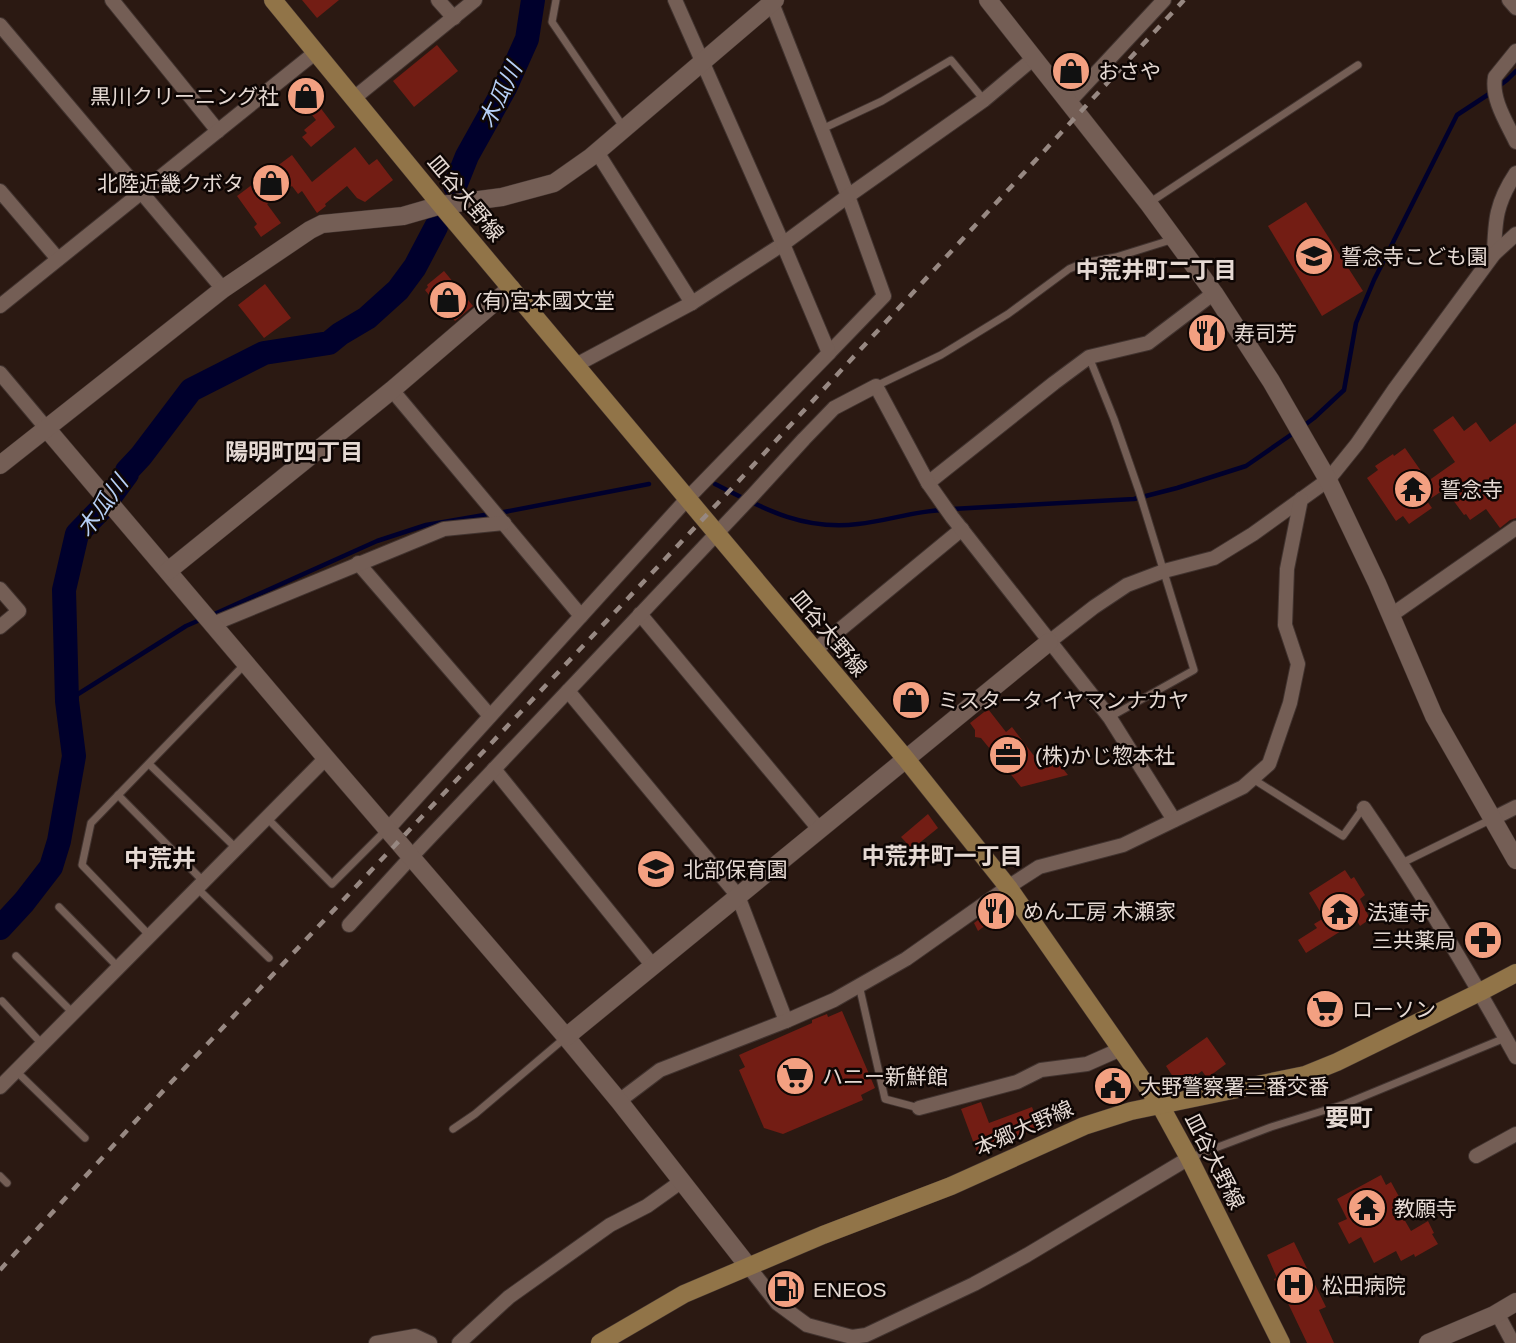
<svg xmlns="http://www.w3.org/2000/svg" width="1516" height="1343" viewBox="0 0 1516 1343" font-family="Helvetica,'Noto Sans JP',sans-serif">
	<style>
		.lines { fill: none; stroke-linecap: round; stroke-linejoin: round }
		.stream { stroke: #00002c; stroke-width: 4.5 }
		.river { stroke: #00002c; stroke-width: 24 }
		.building { fill: #731d14 }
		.service-casing { stroke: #41332f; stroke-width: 9 }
		.minor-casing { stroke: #41332f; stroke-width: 16 }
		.tertiary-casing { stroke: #41332f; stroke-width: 19 }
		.secondary-casing { stroke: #41332f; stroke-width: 19 }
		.service { stroke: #745e55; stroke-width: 7 }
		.minor { stroke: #745e55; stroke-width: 14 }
		.tertiary { stroke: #745e55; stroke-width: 18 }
		.secondary { stroke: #917448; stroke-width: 18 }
		.rail { stroke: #978882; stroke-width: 4.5; stroke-dasharray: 9 9; stroke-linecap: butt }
		.labels { text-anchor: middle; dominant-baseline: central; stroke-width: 5; stroke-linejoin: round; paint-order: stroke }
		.poi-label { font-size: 21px; fill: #e5d9d3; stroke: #0e0604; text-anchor: start }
		.street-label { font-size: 21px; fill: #e5d9d3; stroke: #0e0604 }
		.water-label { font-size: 23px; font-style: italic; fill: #b6cff5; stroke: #0e0604 }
		.neighbourhood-label { font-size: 23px; font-weight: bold; fill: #e5d9d3; stroke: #0e0604 }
		.quarter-label { font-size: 24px; font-weight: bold; fill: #e5d9d3; stroke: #0e0604 }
	</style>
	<rect width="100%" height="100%" fill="#2b1912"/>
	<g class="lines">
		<!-- stream -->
		<g class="stream">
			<polyline points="1499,86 1507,80 1516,71"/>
			<polyline points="1302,427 1314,418 1344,390 1356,323 1374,280 1457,115 1492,92"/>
			<path d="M715,484C762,508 803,531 858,524C887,521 914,511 943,510"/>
			<polyline points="952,509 1134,499 1177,488 1246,466 1295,432"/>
			<polyline points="499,513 649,484"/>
			<polyline points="210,616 377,541 426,525 490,514"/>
			<polyline points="67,701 186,626 202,619"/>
		</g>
		<!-- river -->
		<g class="river">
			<polyline points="455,186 467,156 505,88 527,39 533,0"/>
			<polyline points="0,928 24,902 51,867 59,841 74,756 67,701 64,590 77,534 102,508 127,474 127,471 141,456 191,390 264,353 329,343 340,334 367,318 398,290 415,267 436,227"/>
		</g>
	</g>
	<!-- building -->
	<g class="building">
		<polygon points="302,0 339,0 317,18"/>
		<polygon points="437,45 458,71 414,107 393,81"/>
		<polygon points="304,83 318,101 316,102 335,127 311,147 302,137 307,133 304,130 316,120 293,91"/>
		<polygon points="355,147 369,165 377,159 393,180 365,202 357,198 347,186 325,204 326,206 317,213 302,191 298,194 292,186 267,204 281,223 261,237 254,227 257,224 237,196 292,155 312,182"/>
		<polygon points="1306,202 1363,291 1322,316 1268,226"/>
		<polygon points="444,271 473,306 455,321 436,298 433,300 425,290 428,287 427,285"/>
		<polygon points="265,284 291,318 264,338 238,305"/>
		<polygon points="1453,416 1464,431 1476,422 1490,442 1516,423 1516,518 1510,520 1500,528 1486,509 1470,520 1466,514 1464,515 1445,489 1427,501 1432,508 1409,524 1403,516 1396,521 1367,478 1378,470 1375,466 1393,454 1394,456 1405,448 1428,481 1455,462 1433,430"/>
		<polygon points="988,709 1006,732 1012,727 1044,769 1056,760 1068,775 1021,787 981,738 975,737 975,730 970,723"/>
		<polygon points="928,814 938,828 912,849 901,837"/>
		<polygon points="1345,870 1351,879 1354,877 1365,895 1360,899 1370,919 1360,926 1357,921 1306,953 1298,940 1317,928 1314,924 1324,918 1309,893"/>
		<polygon points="999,905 1008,919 992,931 986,925 978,931 974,923"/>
		<polygon points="842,1011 875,1088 861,1095 863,1100 783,1134 764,1128 739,1070 745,1067 739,1055 812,1023 812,1020 827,1014 828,1017"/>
		<polygon points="1207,1037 1226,1064 1207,1078 1202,1071 1188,1081 1183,1075 1175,1080 1166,1066"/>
		<polygon points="981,1102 989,1123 1032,1107 1040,1128 977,1152 961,1109"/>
		<polygon points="1381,1175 1386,1185 1391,1182 1403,1204 1397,1207 1411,1231 1428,1221 1434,1233 1432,1234 1438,1244 1415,1257 1414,1254 1401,1261 1396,1251 1374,1263 1361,1237 1349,1244 1338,1223 1347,1219 1337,1199"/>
		<polygon points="1294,1242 1326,1307 1319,1310 1334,1343 1307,1343 1285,1297 1283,1298 1274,1279 1277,1278 1267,1255"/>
	</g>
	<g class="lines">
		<defs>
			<g id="service">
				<polyline points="556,0 552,22 624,128"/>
				<polyline points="822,129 882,101 951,60 984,100"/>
				<polyline points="1149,203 1358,65"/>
				<polyline points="1089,357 1114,419 1139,491 1194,670 1110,717"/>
				<polyline points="876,386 941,355 1008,314 1069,269 1083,263 1116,257 1174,239"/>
				<polyline points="149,764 236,848"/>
				<polyline points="1253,779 1343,836 1363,808"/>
				<polyline points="118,795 203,881"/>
				<polyline points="267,818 332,884 387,829"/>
				<polyline points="1402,863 1492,819"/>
				<polyline points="197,888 269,958"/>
				<polyline points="59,907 118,967"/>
				<polyline points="150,936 82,865 91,823 246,663"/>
				<polyline points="16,956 73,1013"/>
				<polyline points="859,985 885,1099 919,1108"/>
				<polyline points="2,1001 42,1044"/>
				<polyline points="16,1071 85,1138"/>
				<polyline points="453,1129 475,1114 566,1037"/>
				<polyline points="1189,1158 1271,1127 1345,1104 1505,1038"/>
				<polyline points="0,1176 7,1183"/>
			</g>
			<g id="minor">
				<polyline points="112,0 218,131"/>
				<polyline points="438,0 454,18"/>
				<polyline points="1509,0 1516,8"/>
				<polyline points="772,3 848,196 884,296 829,353"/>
				<polyline points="0,25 223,289"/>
				<path d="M1516,51L1495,77C1491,99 1507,123 1516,142"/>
				<polyline points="354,98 475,0"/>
				<polyline points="1069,102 1164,0"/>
				<polyline points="597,152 692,303"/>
				<polyline points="0,191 58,259"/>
				<path d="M1494,254C1495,220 1496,203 1516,173"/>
				<polyline points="0,306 316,52"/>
				<polyline points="576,365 692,303 783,244 675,0"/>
				<polyline points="0,373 47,429"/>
				<polyline points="392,390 581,616"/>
				<polyline points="928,483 1054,383 1089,357 1148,343 1214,293"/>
				<polyline points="358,563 490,716"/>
				<polyline points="0,589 19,611 0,627"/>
				<polyline points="640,614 819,829"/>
				<polyline points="1390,616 1516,528"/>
				<polyline points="213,624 444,529 504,523"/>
				<polyline points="1049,642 1094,607 1127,585 1164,571 1214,558 1253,534 1328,480 1357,444 1394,390 1494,254 1516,234"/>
				<polyline points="814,651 962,529"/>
				<polyline points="568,691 738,896 786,1021"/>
				<polyline points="494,769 653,966"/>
				<path d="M1364,808C1419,888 1469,972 1516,1057"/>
				<polyline points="1492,819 1516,807"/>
				<polyline points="388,829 687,499 829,353 783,244 848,196 984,100 1034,58"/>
				<polyline points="349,925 412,856 753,495 804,439 834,408 876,386 928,483 952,517 1110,718 1174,820"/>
				<polyline points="0,1087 326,758"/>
				<polyline points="619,1101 660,1070 786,1021 834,1000 906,959 1008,887 1039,867 1123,845 1243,787 1269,764 1290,703 1298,664 1285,625 1287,569 1301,499"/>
				<polyline points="919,1108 1017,1082 1041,1070 1087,1064 1121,1049"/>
				<polyline points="1476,1156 1516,1134"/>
				<polyline points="748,1266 777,1303 807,1325 852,1337 866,1335 974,1284 1027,1255 1189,1158"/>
				<polyline points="1497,1313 1513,1343"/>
				<polyline points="376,1343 415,1336 430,1343"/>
				<polyline points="459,1343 509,1297 610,1225 647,1206 682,1181"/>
			</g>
			<g id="tertiary">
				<polyline points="988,0 1148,203 1214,293 1271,381 1328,480 1377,583 1434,716 1516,860"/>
				<polyline points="47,429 326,758 566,1037 619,1101 748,1266"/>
				<polyline points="0,465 223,289 310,230 322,224 403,216 441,205 502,197 554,183 591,157 775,0"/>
				<polyline points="168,571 392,390 511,288"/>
				<polyline points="566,1037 1049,642"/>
				<polyline points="1428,1343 1494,1315 1516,1302"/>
			</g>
			<g id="secondary">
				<polyline points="273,0 441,205 906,759 1008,887 1160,1105 1189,1158 1281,1343"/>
				<polyline points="600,1343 684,1294 823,1235 951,1186 1084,1126 1131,1111 1305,1075 1337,1062 1480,992 1516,973"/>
			</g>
		</defs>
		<!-- service casing -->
		<use href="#service" class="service-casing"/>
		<!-- minor casing -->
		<use href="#minor" class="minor-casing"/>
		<!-- tertiary casing -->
		<use href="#tertiary" class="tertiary-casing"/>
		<!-- secondary casing -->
		<use href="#secondary" class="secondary-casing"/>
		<!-- service -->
		<use href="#service" class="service"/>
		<!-- minor -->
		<use href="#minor" class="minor"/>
		<!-- tertiary -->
		<use href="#tertiary" class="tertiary"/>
		<!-- secondary -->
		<use href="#secondary" class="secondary"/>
		<!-- rail -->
		<polyline class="rail" points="0,1270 164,1090 734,486 1184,0"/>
	</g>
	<!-- icons -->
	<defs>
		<symbol id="shop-disc" viewBox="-11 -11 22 22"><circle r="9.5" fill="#f3a081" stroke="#0e0604"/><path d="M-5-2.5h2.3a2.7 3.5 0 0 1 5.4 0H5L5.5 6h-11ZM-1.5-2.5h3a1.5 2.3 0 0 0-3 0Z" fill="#111"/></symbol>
		<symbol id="school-disc" viewBox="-11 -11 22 22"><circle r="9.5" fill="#f3a081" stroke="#0e0604"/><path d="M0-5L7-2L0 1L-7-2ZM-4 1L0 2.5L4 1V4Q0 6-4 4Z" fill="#111"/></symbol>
		<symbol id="restaurant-disc" viewBox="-11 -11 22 22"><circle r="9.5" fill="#f3a081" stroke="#0e0604"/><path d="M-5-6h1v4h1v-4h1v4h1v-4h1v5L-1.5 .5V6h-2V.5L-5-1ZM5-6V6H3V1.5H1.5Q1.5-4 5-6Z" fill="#111"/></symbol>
		<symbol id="temple-disc" viewBox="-11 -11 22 22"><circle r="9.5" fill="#f3a081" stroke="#0e0604"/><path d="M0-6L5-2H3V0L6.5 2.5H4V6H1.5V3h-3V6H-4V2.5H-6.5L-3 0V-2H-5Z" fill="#111"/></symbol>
		<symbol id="office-disc" viewBox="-11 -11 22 22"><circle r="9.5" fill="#f3a081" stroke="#0e0604"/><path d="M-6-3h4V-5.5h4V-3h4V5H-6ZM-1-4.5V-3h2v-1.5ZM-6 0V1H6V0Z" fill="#111"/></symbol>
		<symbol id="pharmacy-disc" viewBox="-11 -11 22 22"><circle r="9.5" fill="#f3a081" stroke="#0e0604"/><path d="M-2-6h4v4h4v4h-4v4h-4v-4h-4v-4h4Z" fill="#111"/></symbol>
		<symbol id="supermarket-disc" viewBox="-11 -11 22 22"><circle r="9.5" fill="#f3a081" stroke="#0e0604"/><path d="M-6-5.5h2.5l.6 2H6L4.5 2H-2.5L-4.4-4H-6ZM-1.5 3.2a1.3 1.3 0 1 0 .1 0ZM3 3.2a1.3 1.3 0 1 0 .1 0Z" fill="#111"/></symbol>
		<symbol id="civic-disc" viewBox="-11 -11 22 22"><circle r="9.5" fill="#f3a081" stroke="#0e0604"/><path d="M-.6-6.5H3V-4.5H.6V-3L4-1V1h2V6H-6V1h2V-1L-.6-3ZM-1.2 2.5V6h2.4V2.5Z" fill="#111"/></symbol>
		<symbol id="hospital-disc" viewBox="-11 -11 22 22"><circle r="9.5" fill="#f3a081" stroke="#0e0604"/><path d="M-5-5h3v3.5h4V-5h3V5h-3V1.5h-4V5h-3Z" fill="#111"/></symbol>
		<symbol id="fuel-disc" viewBox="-11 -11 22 22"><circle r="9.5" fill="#f3a081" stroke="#0e0604"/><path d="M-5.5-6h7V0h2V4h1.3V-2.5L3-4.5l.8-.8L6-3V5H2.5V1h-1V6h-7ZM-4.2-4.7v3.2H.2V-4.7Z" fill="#111"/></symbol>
	</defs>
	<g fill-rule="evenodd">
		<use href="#shop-disc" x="1049" y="49" width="44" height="44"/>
		<use href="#shop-disc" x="284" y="74" width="44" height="44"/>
		<use href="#shop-disc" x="249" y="161" width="44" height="44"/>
		<use href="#school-disc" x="1292" y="234" width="44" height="44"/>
		<use href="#shop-disc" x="426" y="278" width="44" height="44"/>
		<use href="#restaurant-disc" x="1185" y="311" width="44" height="44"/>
		<use href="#temple-disc" x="1391" y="467" width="44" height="44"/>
		<use href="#shop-disc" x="889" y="678" width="44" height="44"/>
		<use href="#office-disc" x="986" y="733" width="44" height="44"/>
		<use href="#school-disc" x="634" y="847" width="44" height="44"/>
		<use href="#restaurant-disc" x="974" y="889" width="44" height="44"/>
		<use href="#temple-disc" x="1318" y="890" width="44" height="44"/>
		<use href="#pharmacy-disc" x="1461" y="918" width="44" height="44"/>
		<use href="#supermarket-disc" x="1303" y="987" width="44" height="44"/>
		<use href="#supermarket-disc" x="773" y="1054" width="44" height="44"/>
		<use href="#civic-disc" x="1091" y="1064" width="44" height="44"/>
		<use href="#temple-disc" x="1345" y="1186" width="44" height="44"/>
		<use href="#hospital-disc" x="1273" y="1263" width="44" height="44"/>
		<use href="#fuel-disc" x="764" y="1267" width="44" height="44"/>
	</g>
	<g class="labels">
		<!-- poi labels -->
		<g class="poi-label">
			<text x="1098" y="71">おさや</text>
			<text x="279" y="96" text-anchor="end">黒川クリーニング社</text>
			<text x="244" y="183" text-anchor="end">北陸近畿クボタ</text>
			<text x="1341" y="256">誓念寺こども園</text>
			<text x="475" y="300">(有)宮本國文堂</text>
			<text x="1234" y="333">寿司芳</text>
			<text x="1440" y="489">誓念寺</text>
			<text x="938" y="700">ミスタータイヤマンナカヤ</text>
			<text x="1035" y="755">(株)かじ惣本社</text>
			<text x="683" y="869">北部保育園</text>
			<text x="1023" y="911">めん工房 木瀬家</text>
			<text x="1367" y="912">法蓮寺</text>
			<text x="1456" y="940" text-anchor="end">三共薬局</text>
			<text x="1352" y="1009">ローソン</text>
			<text x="822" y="1076">ハニー新鮮館</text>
			<text x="1140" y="1086">大野警察署三番交番</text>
			<text x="1394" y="1208">教願寺</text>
			<text x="1322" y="1285">松田病院</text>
			<text x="813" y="1289">ENEOS</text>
		</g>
		<!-- street labels -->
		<g class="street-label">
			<text transform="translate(466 198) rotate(50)">皿谷大野線</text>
			<text transform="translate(829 633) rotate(50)">皿谷大野線</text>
			<text transform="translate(1024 1128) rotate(-24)">本郷大野線</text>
			<text transform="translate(1215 1161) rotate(63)">皿谷大野線</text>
		</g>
		<!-- water labels -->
		<g class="water-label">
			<text transform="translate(500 95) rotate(-64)">木瓜川</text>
			<text transform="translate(102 506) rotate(-54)">木瓜川</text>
		</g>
		<!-- neighbourhood labels -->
		<g class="neighbourhood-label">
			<text x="1156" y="270">中荒井町二丁目</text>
			<text x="294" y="452">陽明町四丁目</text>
			<text x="942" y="856">中荒井町一丁目</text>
		</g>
		<!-- quarter labels -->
		<g class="quarter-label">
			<text x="160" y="858">中荒井</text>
			<text x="1349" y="1117">要町</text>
		</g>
	</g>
</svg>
